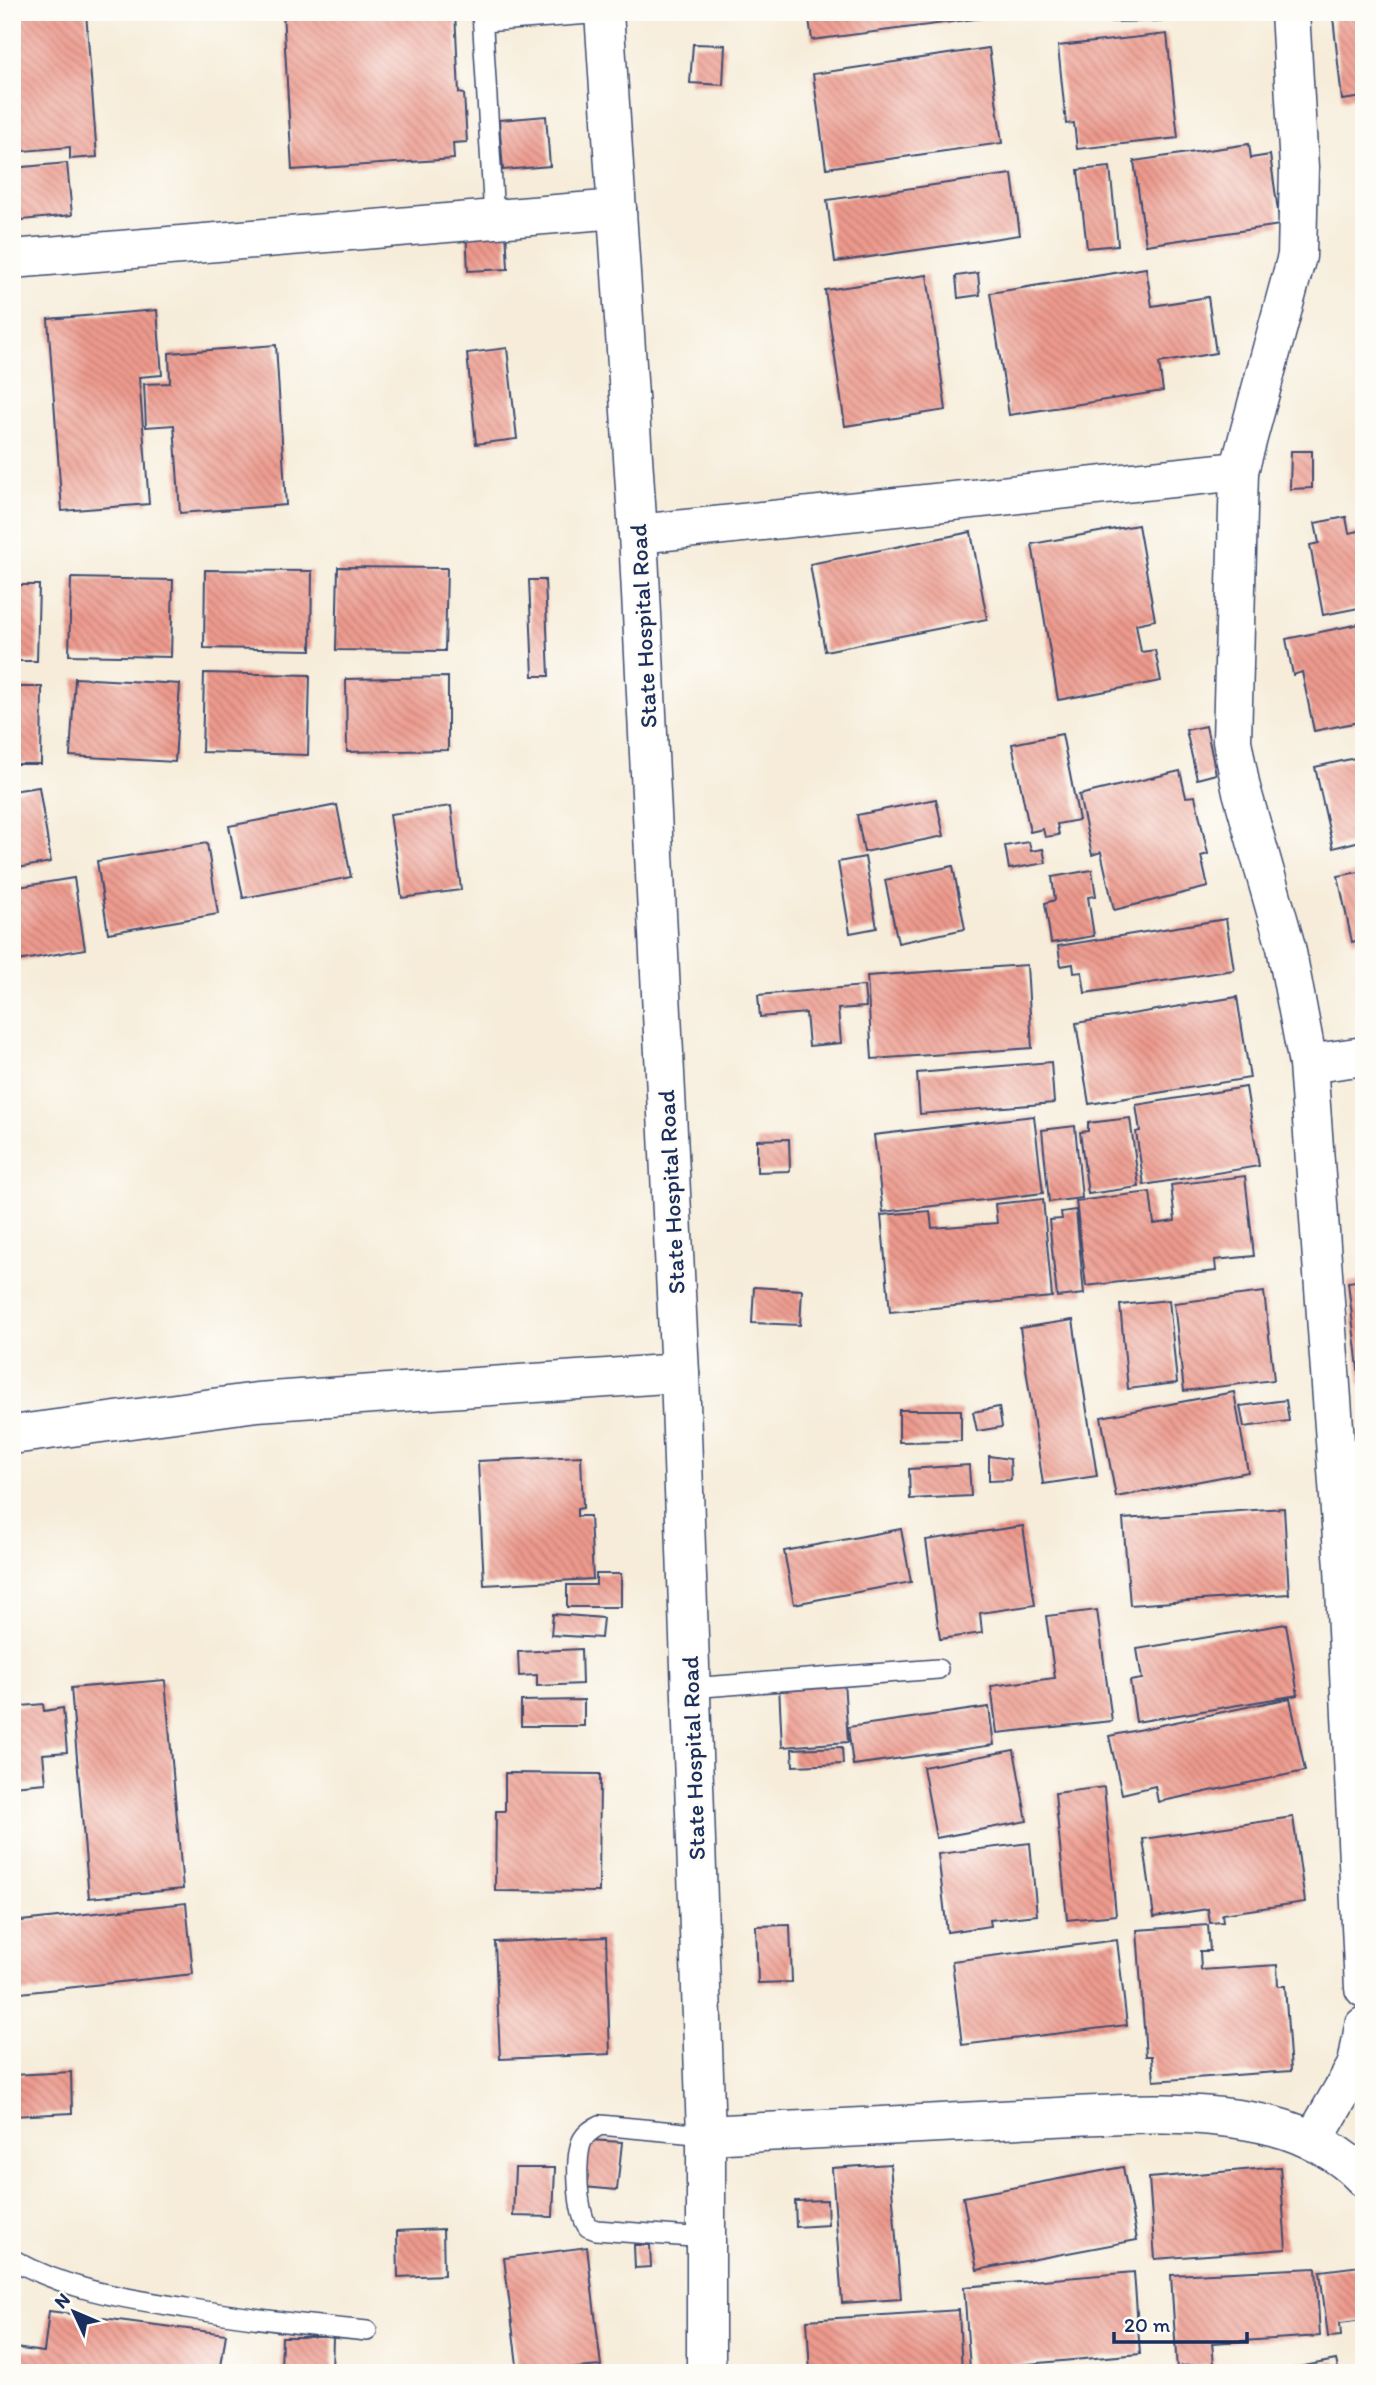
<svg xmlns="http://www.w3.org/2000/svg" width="1376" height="2385" viewBox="0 0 1376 2385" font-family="Itim,sans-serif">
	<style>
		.building { fill: url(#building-back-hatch) }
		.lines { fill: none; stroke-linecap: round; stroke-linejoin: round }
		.lane-casing { stroke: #3c4b70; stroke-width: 22 }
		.street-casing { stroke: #3c4b70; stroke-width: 41 }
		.lane { stroke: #fff; stroke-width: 19 }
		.street { stroke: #fff; stroke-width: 38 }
		.labels { text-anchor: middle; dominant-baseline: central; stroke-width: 5; stroke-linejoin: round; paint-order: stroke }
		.street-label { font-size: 24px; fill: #1b2f5e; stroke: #fdfcf7 }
	</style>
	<defs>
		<pattern id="building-back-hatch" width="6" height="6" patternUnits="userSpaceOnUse" patternTransform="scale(1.75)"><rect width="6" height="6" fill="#ee9a8d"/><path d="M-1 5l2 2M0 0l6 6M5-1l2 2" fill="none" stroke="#c07e76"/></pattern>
	</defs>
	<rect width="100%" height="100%" fill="#fdfcf7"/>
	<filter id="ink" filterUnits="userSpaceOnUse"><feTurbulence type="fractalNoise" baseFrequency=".0143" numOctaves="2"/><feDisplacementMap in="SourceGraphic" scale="14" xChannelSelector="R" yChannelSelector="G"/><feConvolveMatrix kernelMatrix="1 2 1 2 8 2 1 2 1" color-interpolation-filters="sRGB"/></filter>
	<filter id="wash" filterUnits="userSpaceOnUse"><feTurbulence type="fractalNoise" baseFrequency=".00686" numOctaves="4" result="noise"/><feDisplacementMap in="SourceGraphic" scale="28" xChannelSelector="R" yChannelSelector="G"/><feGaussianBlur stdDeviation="1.57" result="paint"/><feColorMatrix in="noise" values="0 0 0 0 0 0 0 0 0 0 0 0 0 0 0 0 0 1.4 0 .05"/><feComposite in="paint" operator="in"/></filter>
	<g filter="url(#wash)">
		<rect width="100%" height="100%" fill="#f6ecd9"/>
		<g id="blocks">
			<!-- building -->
			<g class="building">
				<polygon points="12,12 86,12 97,157 70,159 70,147 12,152"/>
				<polygon points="283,12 455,12 459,93 464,94 467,142 453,143 454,159 292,170"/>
				<polygon points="808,12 998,12 999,16 812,40"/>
				<polygon points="1098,12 1163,12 1163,21 1098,22"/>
				<polygon points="1364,13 1364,97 1342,100 1333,17"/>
				<polygon points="1167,34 1178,138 1077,149 1074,123 1066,124 1058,46"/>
				<polygon points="693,44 725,45 723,85 690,83"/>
				<polygon points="989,48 1002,143 826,168 813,74"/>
				<polygon points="546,116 550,166 503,170 499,120"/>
				<polygon points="1249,144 1251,158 1270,155 1280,225 1146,245 1134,161"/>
				<polygon points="67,163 72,215 12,221 12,168"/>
				<polygon points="1110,167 1118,245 1087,248 1078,170"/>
				<polygon points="1012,174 1020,235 835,262 827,200"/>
				<polygon points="506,228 508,269 468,271 466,229"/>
				<polygon points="1146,268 1152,306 1208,297 1216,353 1159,363 1163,391 1009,415 990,293"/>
				<polygon points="978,273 980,295 958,298 956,276"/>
				<polygon points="927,275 946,410 845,426 825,290"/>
				<polygon points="157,310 162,375 139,377 149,504 62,511 48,319"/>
				<polygon points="276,345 286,505 180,513 174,425 146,427 144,384 170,383 169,353"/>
				<polygon points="507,348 517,439 476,444 467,353"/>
				<polygon points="1291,451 1312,451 1312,488 1290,489"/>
				<polygon points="1346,517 1349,533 1364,530 1364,607 1323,615 1310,545 1319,543 1315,523"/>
				<polygon points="1138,525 1155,620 1136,624 1141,652 1155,650 1161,681 1058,700 1032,544"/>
				<polygon points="971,532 987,619 825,651 810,564"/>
				<polygon points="338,567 447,568 445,651 336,650"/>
				<polygon points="205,570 312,571 311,650 204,648"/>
				<polygon points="71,578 173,580 171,657 69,655"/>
				<polygon points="529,580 545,580 549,676 533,676"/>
				<polygon points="12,585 39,585 37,661 12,661"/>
				<polygon points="1364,623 1364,721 1314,731 1302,672 1293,675 1286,639"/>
				<polygon points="204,673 310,675 308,755 202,752"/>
				<polygon points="448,677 448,750 347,752 346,679"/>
				<polygon points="75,678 180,684 175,762 70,756"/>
				<polygon points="12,687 42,687 41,764 12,764"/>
				<polygon points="1206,726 1216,774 1197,779 1186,730"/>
				<polygon points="1062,734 1079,820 1057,824 1059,835 1045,837 1043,829 1030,832 1012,744"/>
				<polygon points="1364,756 1364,840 1333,848 1315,767"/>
				<polygon points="1180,771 1186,797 1195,796 1208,854 1201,856 1208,887 1114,910 1101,852 1092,855 1079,795"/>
				<polygon points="39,787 51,862 12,869 12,791"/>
				<polygon points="936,799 944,836 864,852 857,815"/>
				<polygon points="337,805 351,877 243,898 229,826"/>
				<polygon points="451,806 461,890 402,898 390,814"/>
				<polygon points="1029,842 1031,851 1043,849 1046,863 1009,869 1005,846"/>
				<polygon points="207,843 218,914 108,933 97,861"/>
				<polygon points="865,857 877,928 850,933 838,862"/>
				<polygon points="953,866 965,929 898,943 885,880"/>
				<polygon points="1092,870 1096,896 1088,897 1094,936 1051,943 1045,903 1055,900 1052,877"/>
				<polygon points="1364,871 1364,939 1352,942 1338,876"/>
				<polygon points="74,878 85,949 12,962 12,888"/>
				<polygon points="1226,919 1234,970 1085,993 1082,972 1074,973 1073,964 1061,966 1058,946"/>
				<polygon points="1027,965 1032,1048 872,1059 867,976"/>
				<polygon points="864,986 866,1007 838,1009 841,1043 809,1046 806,1013 760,1017 758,995"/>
				<polygon points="1237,997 1250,1078 1089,1104 1076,1023"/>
				<polygon points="1051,1062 1054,1103 920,1114 917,1073"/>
				<polygon points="1246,1087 1259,1166 1144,1185 1136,1132 1140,1131 1136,1105"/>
				<polygon points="1034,1116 1043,1193 883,1212 874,1135"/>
				<polygon points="1130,1118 1139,1187 1088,1194 1080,1132 1088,1131 1088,1123"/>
				<polygon points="1075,1126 1082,1198 1049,1202 1042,1130"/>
				<polygon points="789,1139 790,1171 757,1172 757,1140"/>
				<polygon points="1245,1176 1254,1256 1215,1260 1216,1271 1086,1286 1076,1201 1150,1192 1154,1224 1175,1221 1171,1185"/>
				<polygon points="1043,1199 1052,1297 890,1312 881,1215 930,1211 932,1228 997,1223 995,1204"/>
				<polygon points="1076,1210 1084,1294 1057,1297 1049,1220 1062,1219 1061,1212"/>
				<polygon points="1364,1280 1364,1385 1360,1386 1348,1282"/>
				<polygon points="754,1287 802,1290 800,1325 752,1323"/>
				<polygon points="1264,1292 1274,1380 1184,1391 1174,1303"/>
				<polygon points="1169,1300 1177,1383 1128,1389 1120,1305"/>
				<polygon points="1073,1320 1097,1476 1043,1484 1020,1328"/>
				<polygon points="1234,1392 1248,1472 1116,1497 1101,1417"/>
				<polygon points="1286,1400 1289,1421 1244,1427 1240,1406"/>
				<polygon points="999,1407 1002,1427 977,1431 973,1412"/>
				<polygon points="899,1410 961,1410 961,1441 899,1442"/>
				<polygon points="581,1456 583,1508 577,1509 577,1516 590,1516 593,1579 484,1585 478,1461"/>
				<polygon points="989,1456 1010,1459 1011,1480 989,1481"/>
				<polygon points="969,1465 971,1496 910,1499 909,1469"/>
				<polygon points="1284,1508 1289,1594 1130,1605 1123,1519"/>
				<polygon points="1023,1526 1035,1605 980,1613 982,1633 940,1639 926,1540"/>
				<polygon points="901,1529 911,1582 794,1604 784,1551"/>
				<polygon points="596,1574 621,1574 621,1607 567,1607 567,1585 596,1585"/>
				<polygon points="1097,1610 1112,1721 997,1733 991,1686 1055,1678 1046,1616"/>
				<polygon points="553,1614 603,1618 601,1638 551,1635"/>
				<polygon points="1286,1624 1298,1695 1136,1722 1130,1681 1142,1679 1137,1649"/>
				<polygon points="581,1649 582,1684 537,1686 537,1675 519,1676 518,1652"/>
				<polygon points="165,1680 183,1889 89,1898 71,1688"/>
				<polygon points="844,1680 848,1742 782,1747 779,1685"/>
				<polygon points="1290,1698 1305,1771 1158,1802 1155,1786 1122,1794 1109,1736"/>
				<polygon points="584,1700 584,1726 521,1726 521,1701"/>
				<polygon points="43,1704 44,1711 63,1708 67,1752 43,1754 46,1783 12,1786 12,1707"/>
				<polygon points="989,1707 994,1745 853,1765 848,1727"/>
				<polygon points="842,1747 843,1764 793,1766 792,1749"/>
				<polygon points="1014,1750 1027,1821 936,1838 923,1767"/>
				<polygon points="505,1773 600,1774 599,1892 495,1891 496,1811 505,1811"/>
				<polygon points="1104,1787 1116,1915 1067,1920 1055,1793"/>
				<polygon points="1293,1817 1305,1902 1222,1914 1223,1922 1210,1923 1208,1909 1154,1917 1143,1839"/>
				<polygon points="1030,1843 1037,1915 990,1920 991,1926 947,1932 938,1854"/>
				<polygon points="186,1903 193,1974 12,1994 12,1922"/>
				<polygon points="790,1925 792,1982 758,1983 756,1926"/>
				<polygon points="1208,1925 1210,1951 1200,1951 1201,1970 1277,1965 1278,1986 1285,1986 1291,2071 1154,2081 1152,2056 1146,2056 1137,1930"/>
				<polygon points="606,1937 610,2054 500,2059 495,1942"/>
				<polygon points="1117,1940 1127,2025 962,2045 952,1961"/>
				<polygon points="71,2072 72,2113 12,2116 12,2075"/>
				<polygon points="588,2140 622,2142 617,2190 584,2187"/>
				<polygon points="890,2164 901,2299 842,2303 832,2168"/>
				<polygon points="1123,2167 1137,2240 977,2270 963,2197"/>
				<polygon points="1280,2167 1286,2249 1155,2259 1149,2178"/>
				<polygon points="515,2168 555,2168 553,2217 513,2216"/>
				<polygon points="827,2200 828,2225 796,2227 795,2201"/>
				<polygon points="443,2229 444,2275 398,2277 397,2231"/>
				<polygon points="634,2245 650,2245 651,2267 635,2268"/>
				<polygon points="587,2247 601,2366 518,2373 504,2258"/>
				<polygon points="1360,2266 1364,2320 1340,2323 1341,2336 1328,2337 1320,2271"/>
				<polygon points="1316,2268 1320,2336 1212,2343 1214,2364 1182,2366 1183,2371 1177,2371 1171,2275"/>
				<polygon points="1134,2272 1140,2354 970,2369 964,2287"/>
				<polygon points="959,2310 962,2373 810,2373 807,2320"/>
				<polygon points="49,2311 226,2334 220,2373 12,2373 14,2348 44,2352"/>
				<polygon points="282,2337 333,2337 332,2373 281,2373"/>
				<polygon points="1336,2360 1339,2373 1277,2373 1277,2371"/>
			</g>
		</g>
	</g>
	<g filter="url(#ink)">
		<use href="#blocks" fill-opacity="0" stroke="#3c4b70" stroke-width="2"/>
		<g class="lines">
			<defs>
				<g id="lane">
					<polyline points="482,12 494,218"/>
					<polyline points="483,22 604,13"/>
					<polyline points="690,1688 938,1669"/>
					<path d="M706,2238L596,2230L588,2227C577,2214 574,2154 583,2139C587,2132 593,2129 600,2125L706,2135"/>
					<path d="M12,2259C69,2291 123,2298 186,2308C246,2318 306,2325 367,2331"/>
				</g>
				<g id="street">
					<polyline points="604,12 638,534 680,1373 706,2135 706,2373"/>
					<polyline points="1290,12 1299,168 1297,256 1239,471 1232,741 1241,788 1286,947 1308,1064 1344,1567 1364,1988"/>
					<polyline points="12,259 617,209"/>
					<polyline points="638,534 1239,471"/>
					<polyline points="1308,1064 1364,1056"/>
					<polyline points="12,1435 257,1402 680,1373"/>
					<path d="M706,2135C810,2130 914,2125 1019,2119C1102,2115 1191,2106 1273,2126C1305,2134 1341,2153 1364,2178"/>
					<polyline points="1313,2141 1357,2065 1364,2026"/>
				</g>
			</defs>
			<!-- lane casing -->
			<use href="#lane" class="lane-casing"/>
			<!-- street casing -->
			<use href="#street" class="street-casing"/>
			<!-- lane -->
			<use href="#lane" class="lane"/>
			<!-- street -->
			<use href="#street" class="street"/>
		</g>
	</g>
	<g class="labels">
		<!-- street labels -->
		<g class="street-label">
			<text transform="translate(643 626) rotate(-93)">State Hospital Road</text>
			<text transform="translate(671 1192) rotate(-93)">State Hospital Road</text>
			<text transform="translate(693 1758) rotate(-92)">State Hospital Road</text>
		</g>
	</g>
	<!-- margin -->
	<rect width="1376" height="2385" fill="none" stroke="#fdfcf7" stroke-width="42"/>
	<!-- north arrow -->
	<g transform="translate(74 2312) rotate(314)" stroke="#fdfcf7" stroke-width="5" paint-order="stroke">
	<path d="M0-5L12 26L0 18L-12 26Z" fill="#1b2f5e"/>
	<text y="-10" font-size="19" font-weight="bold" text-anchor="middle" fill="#1b2f5e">N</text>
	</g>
	<!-- scale -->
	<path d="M1114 2332v10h133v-10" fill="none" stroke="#1b2f5e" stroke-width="3.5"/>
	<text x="1124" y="2332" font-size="21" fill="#1b2f5e" stroke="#fdfcf7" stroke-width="5" paint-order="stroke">20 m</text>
</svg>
